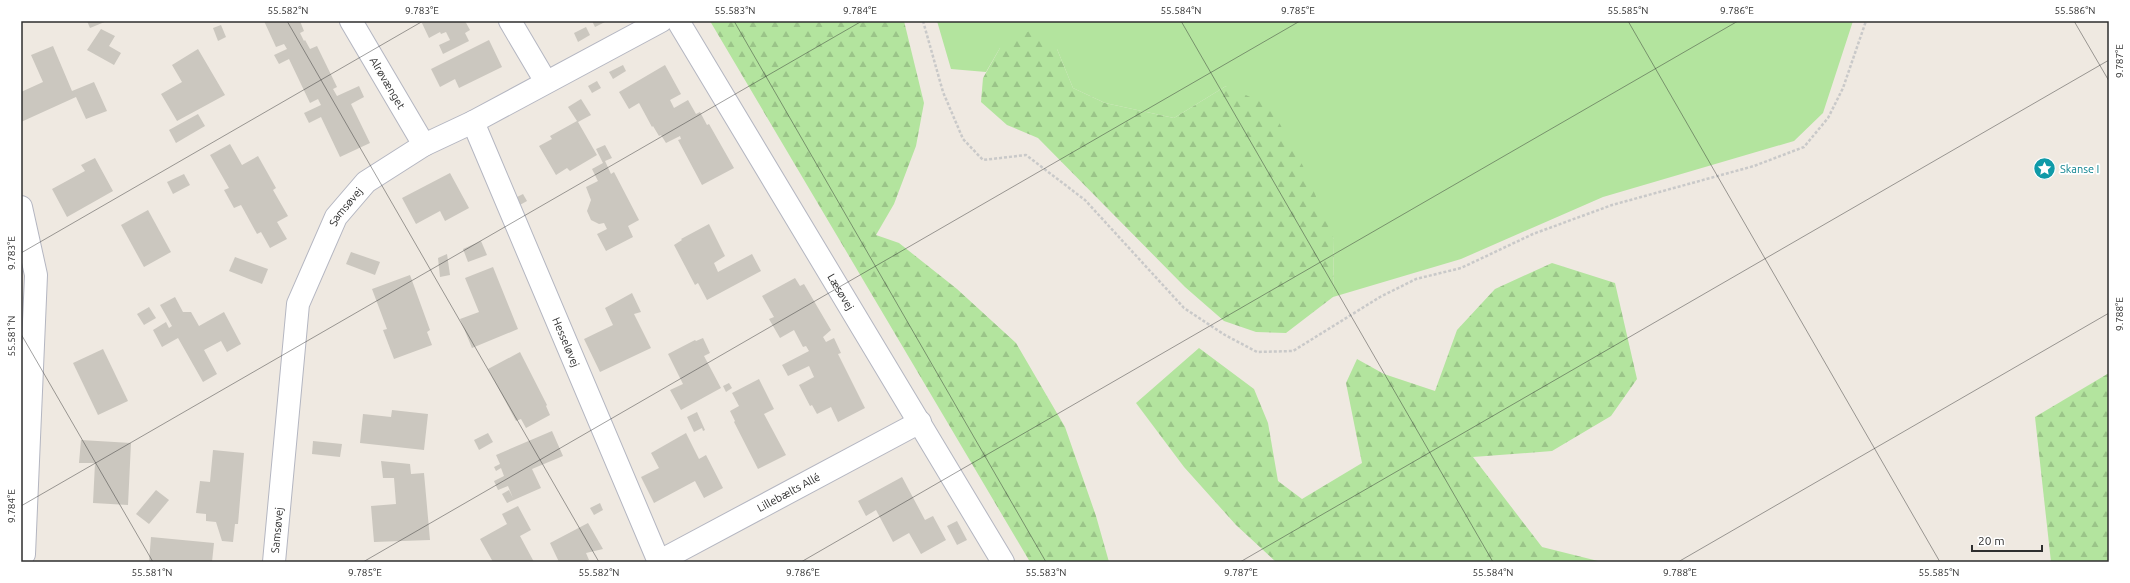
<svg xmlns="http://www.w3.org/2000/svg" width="2130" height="583" viewBox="0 0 2130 583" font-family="Ubuntu,sans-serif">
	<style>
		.grass { fill: #b3e49e }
		.forest { fill: url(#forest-firs) }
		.building { fill: #cbc7bf }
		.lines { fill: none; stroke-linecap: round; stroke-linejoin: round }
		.minor-casing { stroke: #b4b6c1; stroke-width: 24 }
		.path { stroke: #c9c9c9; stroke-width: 2.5; stroke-dasharray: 3 2; stroke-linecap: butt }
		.minor { stroke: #fff; stroke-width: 22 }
		.ticks { fill: none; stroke: #2e2e2e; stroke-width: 1; stroke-opacity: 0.45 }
		.labels { text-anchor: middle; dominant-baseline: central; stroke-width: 3.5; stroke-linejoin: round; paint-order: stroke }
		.street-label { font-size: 11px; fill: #2e2e2e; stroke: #fff }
		.culture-label { font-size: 11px; fill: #0d838f; stroke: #fff; text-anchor: start }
		.neatline { fill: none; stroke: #2e2e2e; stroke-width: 1.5 }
		.ticks-label { font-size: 10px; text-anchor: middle; fill: #2e2e2e }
	</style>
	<defs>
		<pattern id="forest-firs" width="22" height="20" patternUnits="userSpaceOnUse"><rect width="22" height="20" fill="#b3e49e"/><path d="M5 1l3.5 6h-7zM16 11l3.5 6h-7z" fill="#9ac488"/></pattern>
	</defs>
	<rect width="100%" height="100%" fill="#efe9e1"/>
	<!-- grass -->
	<polygon class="grass" points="937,21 1853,21 1823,113 1794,141 1603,197 1461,259 1333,297 1334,239 1226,86 1174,118 1105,103 1073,88 1057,49 1000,48 986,72 951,69"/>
	<!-- forest -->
	<g class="forest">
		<polygon points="710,21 904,21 924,103 916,146 894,204 876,235 899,243 957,289 1016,343 1065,427 1096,516 1109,562 1030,562"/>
		<polygon points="1029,31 1057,49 1073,88 1105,103 1174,118 1226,86 1270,106 1303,166 1334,239 1333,297 1286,333 1256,332 1224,321 1185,287 1038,138 1007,125 981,102 983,78 1000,48"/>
		<polygon points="1552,263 1615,283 1637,379 1611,416 1552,451 1473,457 1542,547 1602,562 1276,562 1236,525 1184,467 1136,403 1199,348 1254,389 1268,423 1278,481 1302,499 1362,463 1346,383 1357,359 1384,374 1435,391 1457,330 1495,289"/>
		<polygon points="2109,373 2109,562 2051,562 2035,417"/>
	</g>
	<!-- building -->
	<g class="building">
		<polygon points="87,21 107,21 90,28"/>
		<polygon points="264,21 300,21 304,31 300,33 304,41 305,40 310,49 317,46 337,87 333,89 337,96 359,86 364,97 351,104 370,143 340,157 321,117 309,123 304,113 321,105 318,99 310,103 289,59 279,64 274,55 287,49 284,44 276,47"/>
		<polygon points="421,21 465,21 470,30 465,33 469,41 443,54 439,45 450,40 446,32 441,34 440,32 429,38"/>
		<polygon points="592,21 607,21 595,27"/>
		<polygon points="221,25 226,37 218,41 213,28"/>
		<polygon points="586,27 590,35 578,42 574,33"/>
		<polygon points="101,29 115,36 109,46 121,53 114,65 87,50"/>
		<polygon points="489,40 502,67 459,88 455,79 440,87 431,69"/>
		<polygon points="53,46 72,91 94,82 107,111 86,119 76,97 21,122 21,92 43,82 31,55"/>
		<polygon points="198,49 225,95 177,121 161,94 182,82 172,65"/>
		<polygon points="623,65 626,71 613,79 609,72"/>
		<polygon points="665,65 681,94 670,100 674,108 688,100 696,114 700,112 707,125 709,124 734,168 702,185 678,140 681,139 680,136 666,143 661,135 659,136 653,126 652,127 639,103 629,109 619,92"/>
		<polygon points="597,81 601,88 592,93 588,86"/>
		<polygon points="581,99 591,115 578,122 597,155 570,171 567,168 556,175 539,146 552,139 550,136 577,121 568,107"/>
		<polygon points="198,114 205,126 176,143 169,130"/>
		<polygon points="230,144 242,165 258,156 276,188 273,190 288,216 277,222 287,239 270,248 261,232 257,234 241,205 234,208 224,190 229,188 210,155"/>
		<polygon points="605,145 612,158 605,161 611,174 614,172 639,220 628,226 633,237 606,251 597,234 607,229 604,223 599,224 591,220 587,211 591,200 586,187 598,181 592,169 603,163 596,149"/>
		<polygon points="95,158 113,191 67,217 52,189 85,171 81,165"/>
		<polygon points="450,173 469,208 445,221 440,211 416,224 402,198"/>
		<polygon points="184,174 190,185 173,194 167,182"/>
		<polygon points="523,194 527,201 518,206 515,198"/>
		<polygon points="148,210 171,252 144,267 121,225"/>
		<polygon points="709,224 725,256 714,263 718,272 752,254 761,271 707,300 698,283 695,285 674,245 682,240 681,239"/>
		<polygon points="481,241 487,255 468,262 463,249"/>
		<polygon points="351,252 380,262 375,275 346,264"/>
		<polygon points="447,254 450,275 440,277 438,258"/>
		<polygon points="235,257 268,269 262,284 229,271"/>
		<polygon points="493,267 518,329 472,348 460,319 479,312 465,278"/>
		<polygon points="410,275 430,330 427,332 432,345 394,359 383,330 387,329 372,289"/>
		<polygon points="795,278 800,286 804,284 831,330 823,337 826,342 834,338 841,353 838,354 865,408 838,422 831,407 817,414 812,405 810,406 799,385 814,377 809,366 788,376 782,365 809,351 806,346 803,347 794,330 780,338 769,319 774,317 762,296"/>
		<polygon points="632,293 641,312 634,314 651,348 600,372 584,339 613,325 605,308"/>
		<polygon points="175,297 183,312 191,312 199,326 224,312 241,344 227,352 221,341 204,350 217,374 203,382 178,338 162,347 153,330 166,322 169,328 172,326 160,305"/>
		<polygon points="149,307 156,318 144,325 137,314"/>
		<polygon points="703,338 710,353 704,356 721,388 681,410 670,390 683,384 668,354 695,340 696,341"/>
		<polygon points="103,349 128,401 98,415 73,363"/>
		<polygon points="520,352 547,405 546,406 550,415 526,428 521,419 516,421 488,369"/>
		<polygon points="759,379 774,409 764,414 786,455 758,469 734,422 735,421 730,411 739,406 732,393"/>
		<polygon points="729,383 732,388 726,392 723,386"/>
		<polygon points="392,410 428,414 424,450 360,443 363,414 391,417"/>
		<polygon points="697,412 705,430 703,431 702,428 694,432 687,417"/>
		<polygon points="552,431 563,456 532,469 541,488 507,503 502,494 509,490 513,498 508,486 498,490 494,481 504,476 501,468 496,471 494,467 500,464 496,455"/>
		<polygon points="488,433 493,442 479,450 474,440"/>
		<polygon points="686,433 699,459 706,455 723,488 704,498 695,481 654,503 641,477 659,468 651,453"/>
		<polygon points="81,440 131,443 128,505 93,503 95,463 79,463"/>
		<polygon points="313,441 342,444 340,457 312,454"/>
		<polygon points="213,450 244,453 238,524 235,524 233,542 222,541 216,522 206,521 206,514 196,513 200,481 210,482"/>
		<polygon points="381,461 410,464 411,474 424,473 430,540 374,542 371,506 396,504 394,478 383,478"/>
		<polygon points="902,477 925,520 933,516 946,540 921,554 909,533 893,542 876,510 866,516 858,501"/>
		<polygon points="156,490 169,500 149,524 136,514"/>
		<polygon points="600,503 603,510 594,515 590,508"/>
		<polygon points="518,506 531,530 520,536 534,562 493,562 480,539 507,524 502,514"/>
		<polygon points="957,521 967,540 957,545 947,526"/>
		<polygon points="588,523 603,549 586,553 589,560 585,562 559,562 550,543"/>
		<polygon points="151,537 214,543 212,562 149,562"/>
	</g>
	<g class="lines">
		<defs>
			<g id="minor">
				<path id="s1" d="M351,21L424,145"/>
				<polyline points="510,21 546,82"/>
				<path id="s2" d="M678,21L1003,562"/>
				<path id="s3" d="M473,122L659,562"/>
				<polyline points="21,207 36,275 24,554"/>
				<path id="s4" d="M274,562L298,304L336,217L366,182L424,145L473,122L661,21"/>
				<path id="s5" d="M658,562L920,422"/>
			</g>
		</defs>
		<!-- minor casing -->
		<use href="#minor" class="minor-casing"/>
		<!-- path -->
		<polyline class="path" points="923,21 943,92 963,139 983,160 1026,155 1085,200 1184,308 1225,335 1257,352 1293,351 1380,297 1416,279 1461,268 1533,234 1612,205 1754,166 1804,147 1828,118 1843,88 1866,21"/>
		<!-- minor -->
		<use href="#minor" class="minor"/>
	</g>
	<!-- ticks -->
	<path class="ticks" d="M287,21L599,562M734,21L1046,562M1181,21L1493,562M1628,21L1940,562M2074,21L2109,81M21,253L423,21M21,334L153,562M21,506L862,21M363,562L1300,21M801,562L1738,21M1240,562L2109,60M1678,562L2109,313"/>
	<!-- icons -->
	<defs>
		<symbol id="sight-disc" viewBox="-11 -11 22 22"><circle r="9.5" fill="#0f9aa8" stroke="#fff"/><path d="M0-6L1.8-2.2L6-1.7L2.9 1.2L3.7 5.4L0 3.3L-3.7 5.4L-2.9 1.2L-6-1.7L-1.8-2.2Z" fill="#fff"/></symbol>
	</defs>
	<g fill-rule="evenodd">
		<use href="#sight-disc" x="2032" y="156" width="25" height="25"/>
	</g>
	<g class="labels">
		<!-- street labels -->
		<g class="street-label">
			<text stroke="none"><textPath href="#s1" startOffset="72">Alrøvænget</textPath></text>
			<text stroke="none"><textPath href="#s4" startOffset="368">Samsøvej</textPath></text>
			<text stroke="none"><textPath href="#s2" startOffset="316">Læsøvej</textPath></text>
			<text stroke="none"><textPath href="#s3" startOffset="239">Hesseløvej</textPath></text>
			<text stroke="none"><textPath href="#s5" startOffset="148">Lillebælts Allé</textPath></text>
			<text stroke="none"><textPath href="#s4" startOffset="32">Samsøvej</textPath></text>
		</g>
		<!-- culture labels -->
		<g class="culture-label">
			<text x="2060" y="169">Skanse I</text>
		</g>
	</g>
	<!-- border -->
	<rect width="2130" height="583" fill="none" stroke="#ffffff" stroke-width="44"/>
	<!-- scale -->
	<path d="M1972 545v6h70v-6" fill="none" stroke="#2e2e2e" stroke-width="2"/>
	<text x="1978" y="545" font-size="12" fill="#2e2e2e" stroke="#ffffff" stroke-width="3" paint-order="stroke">20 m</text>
	<rect x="22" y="22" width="2086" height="539" class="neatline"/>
	<g class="ticks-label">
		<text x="288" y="14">55.582°N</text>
		<text x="422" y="14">9.783°E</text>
		<text x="735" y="14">55.583°N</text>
		<text x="860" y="14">9.784°E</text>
		<text x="1181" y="14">55.584°N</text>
		<text x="1298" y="14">9.785°E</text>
		<text x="1628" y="14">55.585°N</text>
		<text x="1737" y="14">9.786°E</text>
		<text x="2075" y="14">55.586°N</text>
		<text transform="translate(2119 61) rotate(-90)" y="4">9.787°E</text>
		<text transform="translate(11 253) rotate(-90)" y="4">9.783°E</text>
		<text transform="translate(2119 314) rotate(-90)" y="4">9.788°E</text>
		<text transform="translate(11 336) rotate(-90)" y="4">55.581°N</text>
		<text transform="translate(11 506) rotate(-90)" y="4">9.784°E</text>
		<text x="152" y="576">55.581°N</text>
		<text x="365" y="576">9.785°E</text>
		<text x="599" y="576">55.582°N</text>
		<text x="803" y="576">9.786°E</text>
		<text x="1046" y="576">55.583°N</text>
		<text x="1241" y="576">9.787°E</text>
		<text x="1493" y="576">55.584°N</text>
		<text x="1680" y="576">9.788°E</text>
		<text x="1939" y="576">55.585°N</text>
	</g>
</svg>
